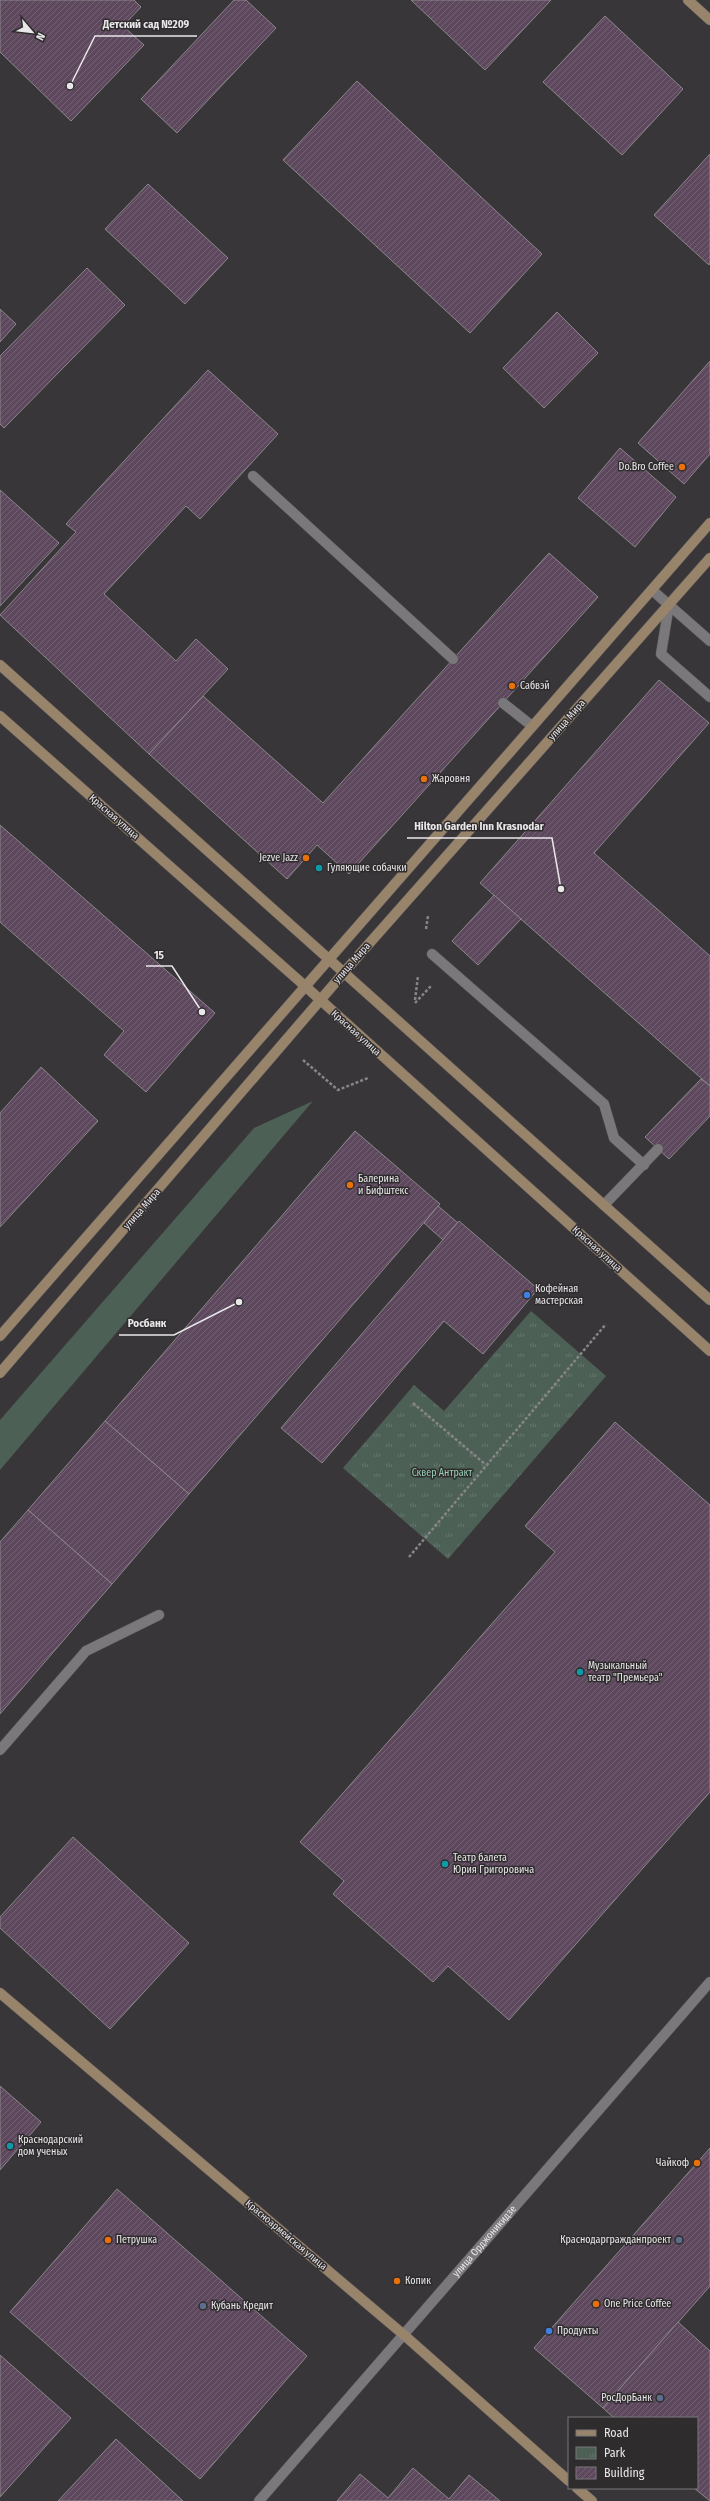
<svg xmlns="http://www.w3.org/2000/svg" width="710" height="2501" viewBox="0 0 710 2501" font-family="'Fira Sans Condensed',sans-serif">
	<style>
		.grass { fill: #4c6056 }
		.park { fill: url(#park-tufts) }
		.building { fill: url(#building-hatch); stroke: #8b878b }
		.lines { fill: none; stroke-linecap: round; stroke-linejoin: round }
		.lane-casing { stroke: #545254; stroke-width: 11 }
		.street-casing { stroke: #545254; stroke-width: 11 }
		.secondary-casing { stroke: #545254; stroke-width: 11 }
		.path { stroke: #878587; stroke-width: 2.5; stroke-dasharray: 3 2; stroke-linecap: butt }
		.lane { stroke: #7b787b; stroke-width: 10 }
		.street { stroke: #7b787b; stroke-width: 10 }
		.secondary { stroke: #98836b; stroke-width: 10 }
		.food-dot { fill: #e8710a; stroke: #2f2c2e; stroke-width: 1.5 }
		.culture-dot { fill: #0f9aa8; stroke: #2f2c2e; stroke-width: 1.5 }
		.shop-dot { fill: #3f7fe0; stroke: #2f2c2e; stroke-width: 1.5 }
		.service-dot { fill: #5c6f8a; stroke: #2f2c2e; stroke-width: 1.5 }
		.labels { text-anchor: middle; dominant-baseline: central; stroke-width: 3; stroke-linejoin: round; paint-order: stroke }
		.poi-label { font-size: 10px; fill: #e9e7e9; stroke: #2f2c2e; text-anchor: start }
		.street-label { font-size: 10px; fill: #e9e7e9; stroke: #2f2c2e }
		.park-label { font-size: 10px; fill: #97d2b5; stroke: #2f2c2e }
		.leader { fill: none; stroke: #e9e7e9; stroke-width: 1.5 }
		.callout-dot { fill: #e9e7e9; stroke: #2f2c2e; stroke-width: 1.5 }
		.callout-label { font-size: 11px; text-anchor: middle; font-weight: bold; fill: #e9e7e9; stroke: #2f2c2e; stroke-width: 3; stroke-linejoin: round; paint-order: stroke }
	</style>
	<defs>
		<pattern id="park-tufts" width="24" height="20" patternUnits="userSpaceOnUse"><rect width="24" height="20" fill="#4c6056"/><path d="M3 7l-1-3M5 7V3M7 7l1-3M15 17l-1-3M17 17v-4M19 17l1-3" fill="none" stroke="#66776e"/></pattern>
		<pattern id="building-hatch" width="6" height="6" patternUnits="userSpaceOnUse"><rect width="6" height="6" fill="#5d485d"/><path d="M-1 1l2-2M0 6l6-6M5 7l2-2" fill="none" stroke="#746274"/></pattern>
	</defs>
	<rect width="100%" height="100%" fill="#393639"/>
	<!-- grass -->
	<polygon class="grass" points="313,1101 0,1470 0,1420 254,1128"/>
	<!-- park -->
	<polygon class="park" points="531,1311 606,1376 448,1559 343,1468 414,1385 444,1411"/>
	<!-- building -->
	<g class="building">
		<polygon points="0,0 134,0 141,7 123,26 144,45 71,121 0,52"/>
		<polygon points="234,0 246,0 276,28 177,133 141,99"/>
		<polygon points="411,0 551,0 485,70"/>
		<polygon points="605,16 683,89 622,155 543,82"/>
		<polygon points="357,81 542,254 470,333 283,160"/>
		<polygon points="710,154 710,263 709,265 654,215"/>
		<polygon points="148,184 228,258 185,304 105,229"/>
		<polygon points="87,268 125,305 4,428 0,424 0,356"/>
		<polygon points="0,309 16,324 0,342"/>
		<polygon points="557,312 598,353 544,408 503,368"/>
		<polygon points="710,361 710,454 684,484 638,443"/>
		<polygon points="208,370 278,434 200,519 186,506 104,594 176,661 196,639 228,669 149,754 0,615 76,532 66,524"/>
		<polygon points="620,448 676,497 635,547 578,498"/>
		<polygon points="0,490 59,543 0,606"/>
		<polygon points="549,553 598,597 349,874 317,845 287,879 149,754 203,696 323,803"/>
		<polygon points="659,680 709,723 594,853 710,956 710,1086 480,883"/>
		<polygon points="0,825 215,1013 146,1092 104,1055 124,1031 0,922"/>
		<polygon points="494,895 521,919 478,965 452,941"/>
		<polygon points="41,1067 98,1121 0,1227 0,1113"/>
		<polygon points="701,1079 710,1086 710,1116 669,1159 645,1137"/>
		<polygon points="355,1131 440,1204 189,1494 105,1421"/>
		<polygon points="438,1206 458,1223 443,1240 424,1223"/>
		<polygon points="459,1221 538,1289 483,1354 444,1321 322,1463 281,1428"/>
		<polygon points="105,1421 189,1494 112,1584 28,1510"/>
		<polygon points="615,1422 710,1505 710,1792 509,2020 448,1966 433,1982 333,1894 344,1881 300,1842 555,1552 525,1526"/>
		<polygon points="28,1510 112,1584 0,1714 0,1542"/>
		<polygon points="73,1837 189,1943 110,2029 0,1928 0,1917"/>
		<polygon points="0,2086 41,2122 0,2170"/>
		<polygon points="710,2148 710,2286 603,2408 534,2348"/>
		<polygon points="117,2189 307,2356 200,2479 10,2312"/>
		<polygon points="678,2322 710,2351 710,2501 694,2488 697,2488 697,2418 614,2418 603,2408"/>
		<polygon points="0,2355 71,2418 0,2497"/>
		<polygon points="116,2439 183,2501 58,2501"/>
		<polygon points="413,2468 449,2499 469,2475 500,2501 337,2501 360,2474 388,2498"/>
	</g>
	<g class="lines">
		<defs>
			<g id="lane">
				<polyline points="253,476 453,659"/>
				<polyline points="652,590 710,641"/>
				<polyline points="669,605 661,654 710,697"/>
				<polyline points="503,703 532,726"/>
				<polyline points="432,954 604,1104 614,1138 644,1165"/>
				<polyline points="604,1205 658,1149"/>
				<polyline points="0,1750 86,1651 159,1615"/>
			</g>
			<g id="street">
				<path id="s1" d="M259,2501L710,1982"/>
			</g>
			<g id="secondary">
				<polyline points="688,0 710,20"/>
				<polyline points="0,665 710,1300"/>
				<polyline points="0,716 305,986 710,1351"/>
				<polyline points="0,1336 710,523"/>
				<polyline points="0,1373 359,955 710,558"/>
				<polyline points="0,1993 404,2335 569,2481"/>
				<polyline points="577,2488 592,2501"/>
			</g>
		</defs>
		<!-- lane casing -->
		<use href="#lane" class="lane-casing"/>
		<!-- street casing -->
		<use href="#street" class="street-casing"/>
		<!-- secondary casing -->
		<use href="#secondary" class="secondary-casing"/>
		<!-- path -->
		<g class="path">
			<polyline points="426,929 428,916"/>
			<polyline points="415,1000 418,976"/>
			<polyline points="415,1003 431,986"/>
			<polyline points="303,1060 338,1090 368,1078"/>
			<polyline points="413,1403 485,1464"/>
			<polyline points="409,1557 606,1324"/>
		</g>
		<!-- lane -->
		<use href="#lane" class="lane"/>
		<!-- street -->
		<use href="#street" class="street"/>
		<!-- secondary -->
		<use href="#secondary" class="secondary"/>
	</g>
	<!-- markers -->
	<g class="food-dot">
		<circle cx="682" cy="467" r="4"/>
		<circle cx="512" cy="686" r="4"/>
		<circle cx="424" cy="779" r="4"/>
		<circle cx="306" cy="858" r="4"/>
		<circle cx="350" cy="1185" r="4"/>
		<circle cx="697" cy="2163" r="4"/>
		<circle cx="108" cy="2240" r="4"/>
		<circle cx="397" cy="2281" r="4"/>
		<circle cx="596" cy="2304" r="4"/>
	</g>
	<g class="culture-dot">
		<circle cx="319" cy="868" r="4"/>
		<circle cx="580" cy="1672" r="4"/>
		<circle cx="445" cy="1864" r="4"/>
		<circle cx="10" cy="2146" r="4"/>
	</g>
	<g class="shop-dot">
		<circle cx="527" cy="1295" r="4"/>
		<circle cx="549" cy="2331" r="4"/>
	</g>
	<g class="service-dot">
		<circle cx="679" cy="2240" r="4"/>
		<circle cx="203" cy="2306" r="4"/>
		<circle cx="660" cy="2398" r="4"/>
	</g>
	<g class="labels">
		<!-- poi labels -->
		<g class="poi-label">
			<text x="674" y="467" text-anchor="end">Do.Bro Coffee</text>
			<text x="520" y="686">Сабвэй</text>
			<text x="432" y="779">Жаровня</text>
			<text x="298" y="858" text-anchor="end">Jezve Jazz</text>
			<text x="327" y="868">Гуляющие собачки</text>
			<text x="358" y="1179">Балерина<tspan x="358" dy="12">и Бифштекс</tspan></text>
			<text x="535" y="1289">Кофейная<tspan x="535" dy="12">мастерская</tspan></text>
			<text x="588" y="1666">Музыкальный<tspan x="588" dy="12">театр "Премьера"</tspan></text>
			<text x="453" y="1858">Театр балета<tspan x="453" dy="12">Юрия Григоровича</tspan></text>
			<text x="18" y="2140">Краснодарский<tspan x="18" dy="12">дом ученых</tspan></text>
			<text x="689" y="2163" text-anchor="end">Чайкоф</text>
			<text x="116" y="2240">Петрушка</text>
			<text x="671" y="2240" text-anchor="end">Краснодаргражданпроект</text>
			<text x="405" y="2281">Копик</text>
			<text x="604" y="2304">One Price Coffee</text>
			<text x="211" y="2306">Кубань Кредит</text>
			<text x="557" y="2331">Продукты</text>
			<text x="652" y="2398" text-anchor="end">РосДорБанк</text>
		</g>
		<!-- street labels -->
		<g class="street-label">
			<text transform="translate(567 720) rotate(-49)">улица Мира</text>
			<text transform="translate(114 817) rotate(41)">Красная улица</text>
			<text transform="translate(352 963) rotate(-49)">улица Мира</text>
			<text transform="translate(356 1033) rotate(42)">Красная улица</text>
			<text transform="translate(142 1209) rotate(-49)">улица Мира</text>
			<text transform="translate(597 1249) rotate(42)">Красная улица</text>
			<text transform="translate(286 2235) rotate(40)">Красноармейская улица</text>
			<text stroke="none"><textPath href="#s1" startOffset="344">улица Орджоникидзе</textPath></text>
		</g>
		<!-- park labels -->
		<g class="park-label">
			<text x="442" y="1473">Сквер Антракт</text>
		</g>
	</g>
	<!-- callouts -->
	<path class="leader" d="M70 86L95 36H197M561 889L552 838H407M202 1012L172 966H146M239 1302L174 1335H119"/>
	<g class="callout-dot">
		<circle cx="70" cy="86" r="4"/>
		<circle cx="561" cy="889" r="4"/>
		<circle cx="202" cy="1012" r="4"/>
		<circle cx="239" cy="1302" r="4"/>
	</g>
	<g class="callout-label">
		<text x="146" y="28">Детский сад №209</text>
		<text x="479" y="830">Hilton Garden Inn Krasnodar</text>
		<text x="159" y="959">15</text>
		<text x="147" y="1327">Росбанк</text>
	</g>
	<!-- legend -->
	<rect x="568" y="2417" width="130" height="72" fill="#2f2c2e" stroke="#797779"/>
	<rect x="576" y="2430" width="20" height="6" fill="#98836b" stroke="#797779"/>
	<text x="604" y="2437" font-size="12" fill="#e9e7e9">Road</text>
	<rect x="576" y="2447" width="20" height="12" fill="url(#park-tufts)" stroke="#797779"/>
	<text x="604" y="2457" font-size="12" fill="#e9e7e9">Park</text>
	<rect x="576" y="2467" width="20" height="12" fill="url(#building-hatch)" stroke="#797779"/>
	<text x="604" y="2477" font-size="12" fill="#e9e7e9">Building</text>
	<!-- north arrow -->
	<g transform="translate(32 32) rotate(118)" stroke="#2f2c2e" stroke-width="3" paint-order="stroke">
	<path d="M0-3L7 15L0 10L-7 15Z" fill="#e9e7e9"/>
	<text y="-6" font-size="11" font-weight="bold" text-anchor="middle" fill="#e9e7e9">N</text>
	</g>
</svg>
